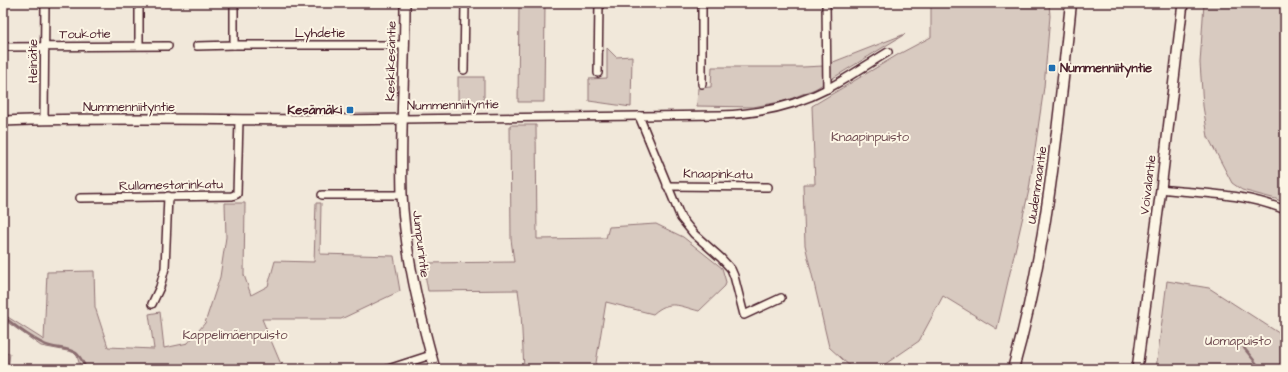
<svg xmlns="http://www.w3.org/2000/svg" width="1288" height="372" viewBox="0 0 1288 372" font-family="'Architects Daughter',sans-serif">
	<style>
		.green { fill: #d8cac0; stroke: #917476 }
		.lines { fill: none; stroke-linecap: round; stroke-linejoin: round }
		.stream { stroke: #8b6d6f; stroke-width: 2.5 }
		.minor-casing { stroke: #4a1f2b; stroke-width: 10 }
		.tertiary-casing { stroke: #4a1f2b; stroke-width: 12 }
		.secondary-casing { stroke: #4a1f2b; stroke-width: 13 }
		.minor { stroke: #fcf5e5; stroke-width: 7 }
		.tertiary { stroke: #fcf5e5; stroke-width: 9 }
		.secondary { stroke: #fcf5e5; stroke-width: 10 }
		.poi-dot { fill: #1f6fb2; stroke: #fcf5e5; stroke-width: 1.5 }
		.labels { text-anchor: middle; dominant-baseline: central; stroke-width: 4; stroke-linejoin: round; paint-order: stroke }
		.street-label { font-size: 13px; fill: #4a1f2b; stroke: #fcf5e5 }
		.poi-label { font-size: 13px; font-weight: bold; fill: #4a1f2b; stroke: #fcf5e5; text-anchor: start }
		.park-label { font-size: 13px; fill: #6e4a50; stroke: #fcf5e5 }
	</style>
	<rect width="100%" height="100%" fill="#f1e8da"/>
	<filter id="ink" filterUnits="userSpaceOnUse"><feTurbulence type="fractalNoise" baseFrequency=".025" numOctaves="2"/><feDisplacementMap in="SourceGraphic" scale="8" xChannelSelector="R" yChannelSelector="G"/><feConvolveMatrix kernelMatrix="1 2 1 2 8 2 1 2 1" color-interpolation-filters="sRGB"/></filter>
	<g filter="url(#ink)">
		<!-- green -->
		<g class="green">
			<polygon points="519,3 545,3 544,102 518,102"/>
			<polygon points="931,3 1049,3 1050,16 1044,87 1029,190 997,329 943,296 919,341 878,369 853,369 829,347 805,245 803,184 815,184 812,106 899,54 931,37"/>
			<polygon points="1204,3 1285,3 1285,203 1276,199 1242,190 1232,183 1208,137 1203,106 1200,63"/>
			<polygon points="905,34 815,89 785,101 753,107 697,106 698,88 711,87 712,67 803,67 823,66"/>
			<polygon points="607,48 616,57 632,56 631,107 589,101 589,79 607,78"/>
			<rect x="458" y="77" width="26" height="25"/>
			<path d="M510,125H536L537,239L606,238L609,227L656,224L683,237L722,268L726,282L725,286L699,311C679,306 670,299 653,314L606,302L595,369H524L521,313L518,290L428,291L423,263L514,262L511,239Z"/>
			<polygon points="225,203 245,203 244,275 251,295 268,286 275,261 314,262 316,203 321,203 320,254 394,256 400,291 341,319 262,319 283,369 204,365 204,369 81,369 77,356 73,352 41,346 3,319 3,314 44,340 47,272 94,271 95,307 108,347 154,349 149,314 160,312 164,348 188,343 205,323 220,277 226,237"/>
			<polygon points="1167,281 1209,288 1285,337 1285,369 1156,369"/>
			<polygon points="3,353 10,353 8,369 3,369"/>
		</g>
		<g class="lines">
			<!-- stream -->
			<g class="stream">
				<path d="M3,316C15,326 29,337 44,344C54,349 68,347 76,353C82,358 83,363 86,369"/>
				<polyline points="1244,348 1261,369"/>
			</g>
			<defs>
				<g id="minor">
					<polyline points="139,3 139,45"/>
					<polyline points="826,3 827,89"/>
					<polyline points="234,45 234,3"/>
					<polyline points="197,46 234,45 405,45"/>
					<polyline points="3,47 168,46"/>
					<polyline points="464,70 465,3"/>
					<polyline points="598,73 599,3"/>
					<polyline points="702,84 702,3"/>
					<polyline points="639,116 681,218 694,234 721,258 731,269 734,276 744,315 781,298"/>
					<polyline points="44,119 45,3"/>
					<path d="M402,119L720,115C757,114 793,107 827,89C848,78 868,64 888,52"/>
					<polyline points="667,186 768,187"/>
					<path d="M1161,189C1202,194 1246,193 1285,210"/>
					<polyline points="322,195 402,195"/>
					<polyline points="80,198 232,196 237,194 239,120"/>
					<polyline points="152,304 160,287 165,268 168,196"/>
					<polyline points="388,369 431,355"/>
				</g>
				<g id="tertiary">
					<path d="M405,3C405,67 400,130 402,194C405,254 419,311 435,369"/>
					<path d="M3,121C136,116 269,122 402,119"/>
					<polyline points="1137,369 1161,189 1183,3"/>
				</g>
				<path id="secondary" d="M1013,369C1047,250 1058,126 1071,3"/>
			</defs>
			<!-- minor casing -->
			<use href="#minor" class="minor-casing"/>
			<!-- tertiary casing -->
			<use href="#tertiary" class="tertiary-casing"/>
			<!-- secondary casing -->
			<use href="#secondary" class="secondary-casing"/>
			<!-- minor -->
			<use href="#minor" class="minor"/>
			<!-- tertiary -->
			<use href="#tertiary" class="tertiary"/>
			<!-- secondary -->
			<use href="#secondary" class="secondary"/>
		</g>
	</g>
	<!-- markers -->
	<g class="poi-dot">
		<rect x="1048" y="64" width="8" height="8" rx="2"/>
		<rect x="346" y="106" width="8" height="8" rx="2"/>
	</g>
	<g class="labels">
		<!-- street labels -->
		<g class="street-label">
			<text x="320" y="33">Lyhdetie</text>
			<text transform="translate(85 34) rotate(-1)">Toukotie</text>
			<text transform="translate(33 61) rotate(-90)">Heinätie</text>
			<text transform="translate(391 61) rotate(-89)">Keskikesäntie</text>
			<text transform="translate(453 105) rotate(-1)">Nummenniityntie</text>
			<text x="129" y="107">Nummenniityntie</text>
			<text transform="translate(718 174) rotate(1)">Knaapinkatu</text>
			<text transform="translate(171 185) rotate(-1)">Rullamestarinkatu</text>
			<text transform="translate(1037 185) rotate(-82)">Uudenmaantie</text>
			<text transform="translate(1148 185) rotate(-83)">Voivalantie</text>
			<text transform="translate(421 244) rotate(83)">Jumpurintie</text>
		</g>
		<!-- poi labels -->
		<g class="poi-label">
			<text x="1060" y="68">Nummenniityntie</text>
			<text x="342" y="110" text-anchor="end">Kesämäki</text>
		</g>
		<!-- park labels -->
		<g class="park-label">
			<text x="870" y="137">Knaapinpuisto</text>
			<text x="235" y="335">Kappelimäenpuisto</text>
			<text x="1238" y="341">Uomapuisto</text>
		</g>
	</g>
	<!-- margin -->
	<rect width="1288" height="372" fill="none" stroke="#fcf5e5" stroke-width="16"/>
	<rect x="8" y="8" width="1272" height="356" fill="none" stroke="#4a1f2b" stroke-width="1.5" filter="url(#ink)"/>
</svg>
